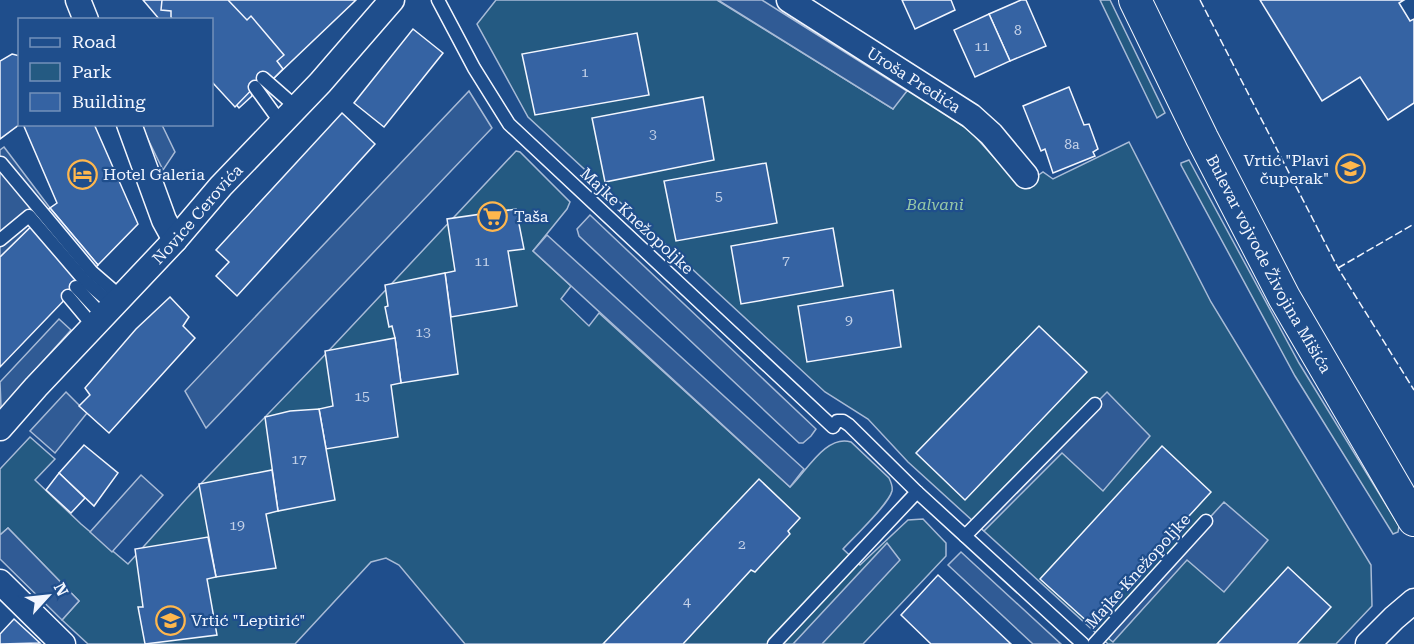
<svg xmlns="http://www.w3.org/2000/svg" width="1414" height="644" viewBox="0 0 1414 644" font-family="'Roboto Serif',serif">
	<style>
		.green { fill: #245a82; stroke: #a8bbd7; stroke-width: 1.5 }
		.parking { fill: #305b95; stroke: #a8bbd7; stroke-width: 1.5 }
		.building { fill: #3563a3; stroke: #f2f6ff; stroke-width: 1.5 }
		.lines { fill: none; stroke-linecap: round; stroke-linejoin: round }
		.service-casing { stroke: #f2f6ff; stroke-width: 15 }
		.minor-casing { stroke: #f2f6ff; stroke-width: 27 }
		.tertiary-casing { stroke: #f2f6ff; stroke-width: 34 }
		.service { stroke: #1f4e8c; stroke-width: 12 }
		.minor { stroke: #1f4e8c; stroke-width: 24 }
		.tertiary { stroke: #1f4e8c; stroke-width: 32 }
		.fence { stroke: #f2f6ff; stroke-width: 1.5; stroke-dasharray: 8 3; stroke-linecap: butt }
		.labels { text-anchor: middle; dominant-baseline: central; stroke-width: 4.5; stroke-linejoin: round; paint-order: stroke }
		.number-label { font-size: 14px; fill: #c3d1e8 }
		.street-label { font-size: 16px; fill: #f2f6ff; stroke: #1f4e8c }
		.poi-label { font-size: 16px; fill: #f2f6ff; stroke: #1f4e8c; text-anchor: start }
		.park-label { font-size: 16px; font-style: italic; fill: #97c8a6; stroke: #1f4e8c }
	</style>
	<rect width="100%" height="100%" fill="#1f4e8c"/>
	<!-- green -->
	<g class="green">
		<polygon points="496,0 717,0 893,109 900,96 907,91 912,92 970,131 1021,187 1043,172 1053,179 1129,142 1211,302 1371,565 1372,606 1336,644 1108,644 908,462 868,419 825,392 528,117 477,24"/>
		<polygon points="1100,0 1110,0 1165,113 1157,118"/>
		<path d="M516,151L520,152L570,202L567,209L533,251L571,286L561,299L589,326L599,313L790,487C806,472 826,434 851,442L889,478C891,482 893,486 892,491C889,504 854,537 843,549L860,565L908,520L923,519L946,543V556L863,644H465L399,565L386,558L371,562L295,644H88L62,620L79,601L8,528L0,535V469L30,437L55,459L35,480L81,524L128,564L187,498L320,360Z"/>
		<polygon points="1189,160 1299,363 1399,526 1398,532 1393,534 1295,376 1181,165 1181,163"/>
	</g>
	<!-- parking -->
	<g class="parking">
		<polygon points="718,0 762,0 907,91 893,109"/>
		<polygon points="469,91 492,128 206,428 185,391"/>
		<polygon points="141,125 162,125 175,152 163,170"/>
		<polygon points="4,147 50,208 0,257 0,150"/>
		<polygon points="590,215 816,429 811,436 803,443 799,443 579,236 577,229"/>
		<polygon points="547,235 804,469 790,487 533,251"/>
		<polygon points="59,319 71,330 1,408 0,382"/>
		<polygon points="66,392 87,413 55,453 30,431"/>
		<polygon points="1107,392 1150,436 1103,491 1062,453 984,531 976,524"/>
		<polygon points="141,475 163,495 112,552 90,532"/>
		<polygon points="1224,502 1268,540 1224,592 1187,560 1113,642 1103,634"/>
		<polygon points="8,528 79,601 62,620 0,559 0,535"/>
		<polygon points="887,543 900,560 822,644 793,644"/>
		<polygon points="961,552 1061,644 1033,644 948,565"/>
	</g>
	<!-- building -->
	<g class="building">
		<polygon points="143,0 356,0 273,79 266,74 251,91 252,96 239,108 212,77 212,20 160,20"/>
		<polygon points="162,0 228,0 247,20 251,16 284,55 277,61 283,69 272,80 263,78 235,107 212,82 212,20 173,20 171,17 171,11 161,10"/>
		<polygon points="902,0 951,0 955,10 915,29"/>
		<polygon points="1021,0 1026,0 1046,46 1010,61 989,14"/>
		<polygon points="1260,0 1404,0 1399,3 1410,21 1414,19 1414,103 1388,120 1360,77 1322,101"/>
		<polygon points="989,14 1010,61 975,77 954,30"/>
		<polygon points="413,29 443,53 384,127 354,103"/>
		<polygon points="637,33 649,95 535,115 522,54"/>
		<polygon points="12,54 20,56 20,124 0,139 0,61"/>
		<polygon points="1069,87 1084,125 1089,124 1098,149 1093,152 1095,156 1053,173 1045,149 1041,151 1023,106"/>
		<polygon points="703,97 714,160 605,182 592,118"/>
		<polygon points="342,113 375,144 237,296 216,276 229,262 216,250"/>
		<polygon points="23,124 94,124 138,224 98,265 50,208 57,203"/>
		<polygon points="766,163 777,223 676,241 664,181"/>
		<polygon points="50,208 98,265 0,367 0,257"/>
		<polygon points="516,209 524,249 508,251 517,306 451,317 445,273 455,271 447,219"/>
		<polygon points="833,228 843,286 741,304 731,246"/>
		<polygon points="445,273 458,374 401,383 395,338 392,326 389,327 385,307 388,306 385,285"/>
		<polygon points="893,290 901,347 807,362 798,306"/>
		<polygon points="170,297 189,317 183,326 195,338 109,433 79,406 90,395 85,388 136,329"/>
		<polygon points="1039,326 1087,372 965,500 916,453"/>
		<polygon points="395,338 401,383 391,385 398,437 326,449 319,409 333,406 325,351"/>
		<polygon points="319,409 335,500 278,511 265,417 290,411"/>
		<polygon points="84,445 118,473 94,506 59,473"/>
		<polygon points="1162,446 1211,492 1090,624 1040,579"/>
		<polygon points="272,470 278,511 266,514 276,568 216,577 199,484"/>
		<polygon points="59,473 85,498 71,513 46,490"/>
		<polygon points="759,479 800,518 788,531 790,534 755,572 751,570 683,644 603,644"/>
		<polygon points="208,537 216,577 207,579 217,635 145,644 138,607 143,607 135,549"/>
		<polygon points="1288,567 1331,607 1297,644 1217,644"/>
		<polygon points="938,575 1011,644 931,644 901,615"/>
		<polygon points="14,619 40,643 0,644 0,634"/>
	</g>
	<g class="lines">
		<defs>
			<g id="service">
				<polyline points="438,0 474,68 509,124 833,427 837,421 843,421 849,425 917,492"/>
				<polyline points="263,78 296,107"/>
				<polyline points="255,87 281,123"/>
				<polyline points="0,164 1,163 92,272 121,297"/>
				<polyline points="0,240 29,216 84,280 114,306"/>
				<polyline points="76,287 103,316"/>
				<polyline points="68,296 94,327"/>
				<polyline points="965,536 1095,404"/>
				<polyline points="774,644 917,492 1083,644"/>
				<polyline points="1094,644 1206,521"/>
			</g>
			<g id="minor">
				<polyline points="78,0 86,20"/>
				<path id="s1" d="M789,0L971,116L991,134L1026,176"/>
				<polyline points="129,124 164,220 175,240"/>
				<path id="s2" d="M0,428L36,387L175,240L221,186L320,83L392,0"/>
				<polyline points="0,582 63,644"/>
				<polyline points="1368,644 1394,618 1414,601"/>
			</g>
			<g id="tertiary">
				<path id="s3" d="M1135,0L1202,138L1284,297L1414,520"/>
			</g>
		</defs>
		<!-- service casing -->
		<use href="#service" class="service-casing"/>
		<!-- minor casing -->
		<use href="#minor" class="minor-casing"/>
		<!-- tertiary casing -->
		<use href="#tertiary" class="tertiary-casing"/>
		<!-- service -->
		<use href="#service" class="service"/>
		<!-- minor -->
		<use href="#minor" class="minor"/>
		<!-- tertiary -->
		<use href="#tertiary" class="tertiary"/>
		<!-- fence -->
		<g class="fence">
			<polyline points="1200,0 1338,268 1414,390"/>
			<polyline points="1338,268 1414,224"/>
		</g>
	</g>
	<!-- icons -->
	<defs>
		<symbol id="school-ring" viewBox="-11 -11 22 22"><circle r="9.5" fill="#1f4e8c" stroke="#ffb74d" stroke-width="1.5"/><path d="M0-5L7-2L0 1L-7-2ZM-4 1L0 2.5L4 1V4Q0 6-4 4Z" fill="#ffb74d"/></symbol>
		<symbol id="hotel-ring" viewBox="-11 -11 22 22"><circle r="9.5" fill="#1f4e8c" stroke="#ffb74d" stroke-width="1.5"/><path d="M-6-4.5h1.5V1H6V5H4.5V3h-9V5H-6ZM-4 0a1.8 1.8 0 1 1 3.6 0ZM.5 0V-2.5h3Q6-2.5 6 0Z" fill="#ffb74d"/></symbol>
		<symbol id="supermarket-ring" viewBox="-11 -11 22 22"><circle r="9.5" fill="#1f4e8c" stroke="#ffb74d" stroke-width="1.5"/><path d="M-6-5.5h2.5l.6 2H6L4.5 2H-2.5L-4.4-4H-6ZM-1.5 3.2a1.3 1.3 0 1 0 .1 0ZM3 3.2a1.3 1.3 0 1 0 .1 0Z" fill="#ffb74d"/></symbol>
	</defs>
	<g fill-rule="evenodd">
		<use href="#school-ring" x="1334" y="152" width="33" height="33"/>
		<use href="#hotel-ring" x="66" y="158" width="33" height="33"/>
		<use href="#supermarket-ring" x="476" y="200" width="33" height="33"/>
		<use href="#school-ring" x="154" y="604" width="33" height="33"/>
	</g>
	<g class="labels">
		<!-- number labels -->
		<g class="number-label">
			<text x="1018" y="30">8</text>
			<text x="982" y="46">11</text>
			<text x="585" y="72">1</text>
			<text x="653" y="134">3</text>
			<text x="1072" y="144">8a</text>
			<text x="719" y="196">5</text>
			<text x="786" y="260">7</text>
			<text x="482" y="261">11</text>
			<text x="849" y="320">9</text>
			<text x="423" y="332">13</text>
			<text x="362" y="396">15</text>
			<text x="299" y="459">17</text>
			<text x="237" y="525">19</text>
			<text x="742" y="544">2</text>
			<text x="687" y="601">4</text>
		</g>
		<!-- street labels -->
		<g class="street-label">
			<text stroke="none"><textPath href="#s1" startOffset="148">Uroša Predića</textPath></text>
			<text stroke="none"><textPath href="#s2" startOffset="291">Novice Cerovića</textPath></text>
			<text transform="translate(637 221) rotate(43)">Majke Knežopoljke</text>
			<text stroke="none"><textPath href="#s3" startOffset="296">Bulevar vojvode Živojina Mišića</textPath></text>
			<text transform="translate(1138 571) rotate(-48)">Majke Knežopoljke</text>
		</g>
		<!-- poi labels -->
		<g class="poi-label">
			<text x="1329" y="160" text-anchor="end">Vrtić "Plavi<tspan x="1329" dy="18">čuperak"</tspan></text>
			<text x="103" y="174">Hotel Galeria</text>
			<text x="514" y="216">Taša</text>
			<text x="191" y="620">Vrtić "Leptirić"</text>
		</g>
		<!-- park labels -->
		<g class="park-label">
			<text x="935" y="204">Balvani</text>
		</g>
	</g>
	<!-- legend -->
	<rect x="18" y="18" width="195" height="108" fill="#1f4e8c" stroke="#7391ba" stroke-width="1.5"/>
	<rect x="30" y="38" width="30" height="9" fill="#1f4e8c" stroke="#7391ba" stroke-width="1.5"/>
	<text x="72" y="48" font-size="18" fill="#f2f6ff">Road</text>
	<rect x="30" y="63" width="30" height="18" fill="#245a82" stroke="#7391ba" stroke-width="1.5"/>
	<text x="72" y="78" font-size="18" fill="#f2f6ff">Park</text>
	<rect x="30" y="93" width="30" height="18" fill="#3563a3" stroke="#7391ba" stroke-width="1.5"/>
	<text x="72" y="108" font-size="18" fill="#f2f6ff">Building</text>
	<!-- north arrow -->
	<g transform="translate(48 596) rotate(63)" stroke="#1f4e8c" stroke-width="4.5" paint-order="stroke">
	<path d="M0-4.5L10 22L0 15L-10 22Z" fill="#f2f6ff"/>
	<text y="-9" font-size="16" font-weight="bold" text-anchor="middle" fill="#f2f6ff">N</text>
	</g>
</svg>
